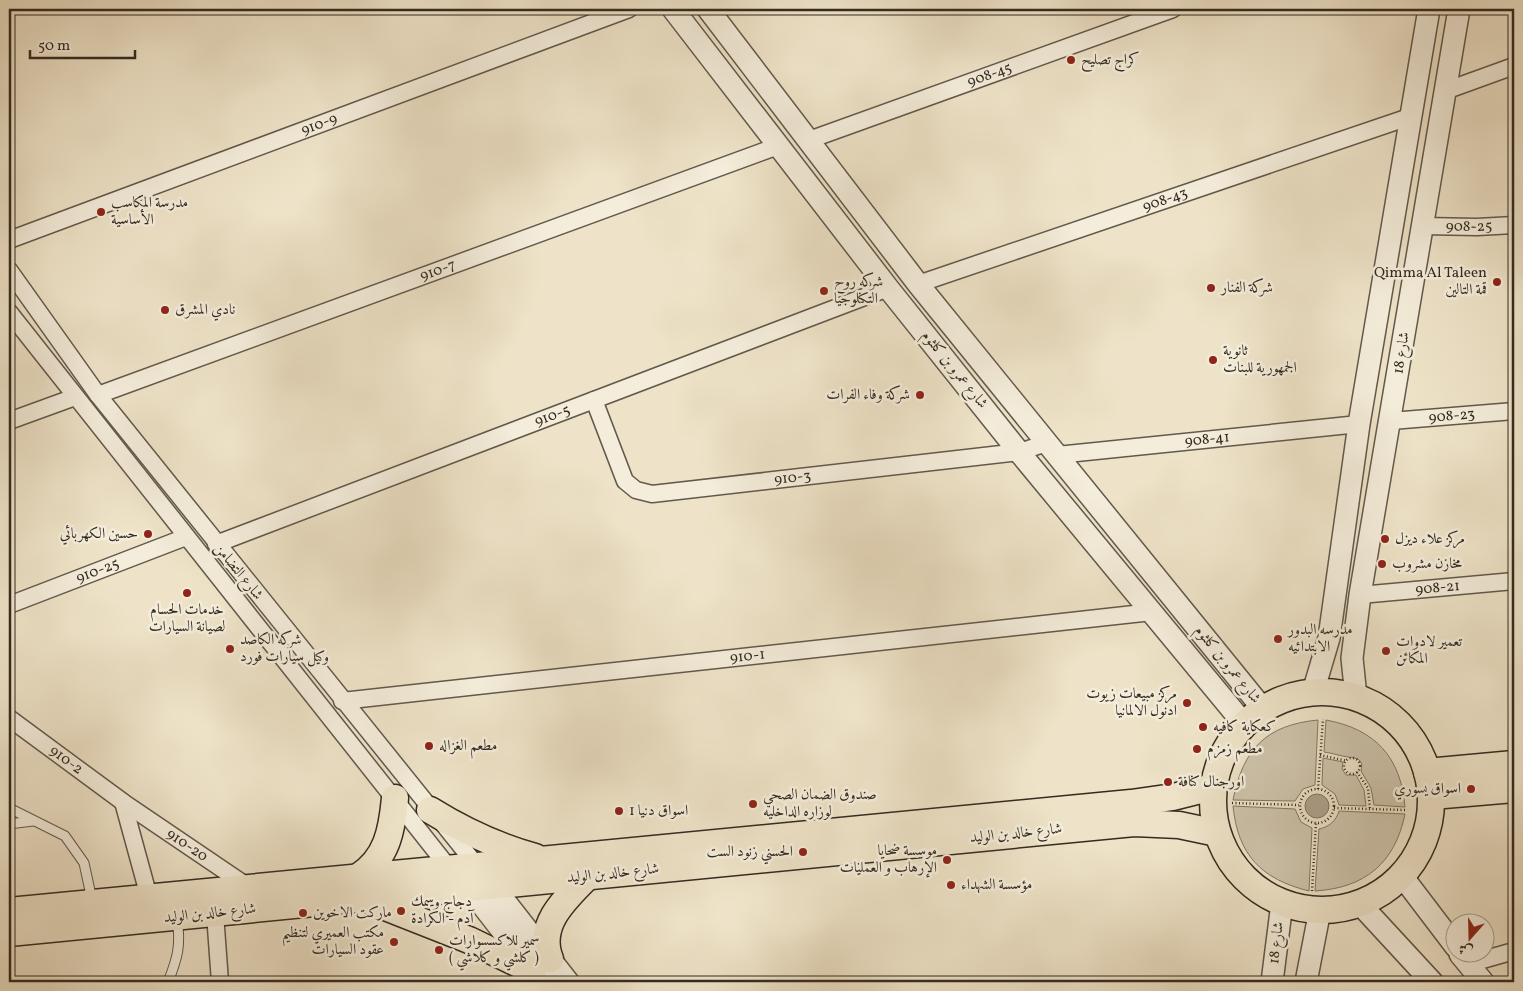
<svg xmlns="http://www.w3.org/2000/svg" width="1523" height="991" viewBox="0 0 1523 991" font-family="Vollkorn,Amiri,serif">
	<style>
		.green { fill: #cec4ac; stroke: #807866 }
		.water { fill: #aea48f; stroke: #7d7463 }
		.lines { fill: none; stroke-linecap: round; stroke-linejoin: round }
		.service-casing { stroke: #62594b; stroke-width: 11 }
		.minor-casing { stroke: #62594b; stroke-width: 19 }
		.tertiary-casing { stroke: #62594b; stroke-width: 24 }
		.primary-casing { stroke: #332b21; stroke-width: 29 }
		.path { stroke: #332b21; stroke-width: 2.5; stroke-dasharray: 1 2.5; stroke-linecap: butt }
		.service { stroke: #f4eddb; stroke-width: 9 }
		.minor { stroke: #f4eddb; stroke-width: 16 }
		.tertiary { stroke: #f4eddb; stroke-width: 21 }
		.primary { stroke: #eee3c8; stroke-width: 26 }
		.poi-dot { fill: #8f2418; stroke: #f4eddb; stroke-width: 2 }
		.labels { text-anchor: middle; dominant-baseline: central; stroke-width: 5; stroke-linejoin: round; paint-order: stroke }
		.poi-label { font-size: 15px; fill: #332b21; stroke: #f4eddb; text-anchor: start }
		.street-label { font-size: 15px; fill: #332b21; stroke: #f4eddb }
	</style>
	<rect width="100%" height="100%" fill="#eee3c8"/>
	<filter id="stains"><feTurbulence type="fractalNoise" baseFrequency=".004" numOctaves="4"/><feColorMatrix values="0 0 0 0 .2 0 0 0 0 .09 0 0 0 0 .02 0 0 0 .5 -.17"/></filter>
	<radialGradient id="worn" r=".72"><stop offset=".6" stop-color="#630" stop-opacity="0"/><stop offset="1" stop-color="#630" stop-opacity=".3"/></radialGradient>
	<!-- green -->
	<g class="green">
		<path d="M1318,720L1315,785L1303,789L1295,801L1233,800C1243,749 1266,725 1318,720Z"/>
		<path d="M1326,720C1375,729 1401,757 1405,807L1374,805L1371,788L1361,771C1364,759 1357,758 1348,757C1340,756 1332,753 1324,752Z"/>
		<polygon points="1323,758 1343,762 1342,769 1346,775 1356,775 1364,790 1366,806 1339,805 1335,794 1322,785"/>
		<path d="M1233,806L1295,809L1301,822L1312,828L1309,891C1261,879 1238,855 1233,806Z"/>
		<path d="M1339,811L1405,814C1395,863 1365,888 1315,891L1319,829C1329,827 1336,821 1339,811Z"/>
	</g>
	<!-- water -->
	<circle class="water" cx="1317" cy="806" r="12"/>
	<g class="lines">
		<defs>
			<g id="service">
				<polyline points="9,808 65,836 84,863 92,900"/>
				<polyline points="9,824 33,821"/>
				<path d="M168,982C178,957 181,945 177,918"/>
			</g>
			<g id="minor">
				<polyline points="1445,91 1514,66"/>
				<path id="s1" d="M809,140L1173,9"/>
				<path id="s2" d="M1423,226L1477,227L1514,225"/>
				<path id="s3" d="M9,240L629,9"/>
				<polyline points="9,270 98,395 477,866"/>
				<path id="s4" d="M918,284L1412,116"/>
				<polyline points="9,312 449,868"/>
				<path id="s5" d="M98,395L778,146"/>
				<path id="s6" d="M594,400L625,481L636,490L652,494L1019,452L1047,443"/>
				<polyline points="9,421 75,397"/>
				<path id="s7" d="M1391,421L1514,411"/>
				<path id="s8" d="M1057,455L1359,424"/>
				<path id="s9" d="M216,544L888,288"/>
				<path id="s10" d="M1360,595L1514,581"/>
				<path id="s11" d="M9,605L186,537"/>
				<path id="s12" d="M342,701L1152,612"/>
				<path id="s13" d="M9,718L123,802L250,888"/>
				<polyline points="123,802 149,897"/>
				<polyline points="215,914 220,982"/>
				<polyline points="1468,964 1514,951"/>
			</g>
			<g id="tertiary">
				<polyline points="673,9 888,288 1019,452 1244,724"/>
				<polyline points="708,9 918,284 1263,709"/>
				<polyline points="1313,692 1329,638 1359,424 1429,9"/>
				<polyline points="1356,697 1352,658 1360,595 1459,9"/>
				<polyline points="1402,876 1456,947"/>
				<polyline points="493,886 568,982"/>
				<polyline points="469,888 542,982"/>
				<polyline points="1360,904 1432,982"/>
				<polyline points="1460,954 1483,982"/>
				<polyline points="1272,982 1282,903"/>
				<polyline points="1306,982 1320,910"/>
			</g>
			<g id="primary">
				<circle cx="1322" cy="801" r="109"/>
				<polyline points="1427,772 1514,764"/>
				<polyline points="1432,796 1514,789"/>
				<path d="M430,810C462,830 499,847 535,857"/>
				<path d="M358,877C387,859 392,830 395,798"/>
				<polyline points="370,901 469,940 533,971"/>
				<polyline points="9,911 1131,803 1173,797 1213,787"/>
				<polyline points="9,933 1134,823 1179,825 1217,833"/>
				<path d="M550,959C536,925 566,898 588,876"/>
			</g>
		</defs>
		<!-- service casing -->
		<use href="#service" class="service-casing"/>
		<!-- minor casing -->
		<use href="#minor" class="minor-casing"/>
		<!-- tertiary casing -->
		<use href="#tertiary" class="tertiary-casing"/>
		<!-- primary casing -->
		<use href="#primary" class="primary-casing"/>
		<!-- path -->
		<g class="path">
			<polyline points="1320,755 1347,761"/>
			<circle cx="1352" cy="766" r="8"/>
			<polyline points="1357,772 1368,788 1370,809"/>
			<circle cx="1317" cy="806" r="17"/>
			<polyline points="1318,789 1323,719"/>
			<polyline points="1232,803 1299,805"/>
			<polyline points="1334,808 1405,810"/>
			<polyline points="1312,891 1316,823"/>
		</g>
		<!-- service -->
		<use href="#service" class="service"/>
		<!-- minor -->
		<use href="#minor" class="minor"/>
		<!-- tertiary -->
		<use href="#tertiary" class="tertiary"/>
		<!-- primary -->
		<use href="#primary" class="primary"/>
	</g>
	<!-- markers -->
	<g class="poi-dot">
		<circle cx="1071" cy="60" r="5"/>
		<circle cx="101" cy="212" r="5"/>
		<circle cx="1497" cy="282" r="5"/>
		<circle cx="1211" cy="288" r="5"/>
		<circle cx="824" cy="291" r="5"/>
		<circle cx="165" cy="310" r="5"/>
		<circle cx="1213" cy="360" r="5"/>
		<circle cx="920" cy="395" r="5"/>
		<circle cx="148" cy="534" r="5"/>
		<circle cx="1385" cy="539" r="5"/>
		<circle cx="1382" cy="564" r="5"/>
		<circle cx="187" cy="593" r="5"/>
		<circle cx="1278" cy="639" r="5"/>
		<circle cx="230" cy="649" r="5"/>
		<circle cx="1386" cy="651" r="5"/>
		<circle cx="1187" cy="703" r="5"/>
		<circle cx="1203" cy="727" r="5"/>
		<circle cx="429" cy="746" r="5"/>
		<circle cx="1197" cy="749" r="5"/>
		<circle cx="1168" cy="782" r="5"/>
		<circle cx="1471" cy="789" r="5"/>
		<circle cx="753" cy="804" r="5"/>
		<circle cx="619" cy="811" r="5"/>
		<circle cx="803" cy="852" r="5"/>
		<circle cx="947" cy="860" r="5"/>
		<circle cx="951" cy="885" r="5"/>
		<circle cx="401" cy="911" r="5"/>
		<circle cx="303" cy="913" r="5"/>
		<circle cx="394" cy="942" r="5"/>
		<circle cx="439" cy="950" r="5"/>
	</g>
	<g class="labels">
		<!-- poi labels -->
		<g class="poi-label">
			<text x="1081" y="60">كراج تصليح</text>
			<text x="111" y="203">مدرسة المكاسب<tspan x="111" dy="17">الأساسية</tspan></text>
			<text x="1487" y="273" text-anchor="end">Qimma Al Taleen<tspan x="1487" dy="17">قمة التالين</tspan></text>
			<text x="834" y="282">شركه روح<tspan x="834" dy="17">التكنلوجيا</tspan></text>
			<text x="1221" y="288">شركة الفنار</text>
			<text x="175" y="310">نادي المشرق</text>
			<text x="1223" y="351">ثانوية<tspan x="1223" dy="17">الجمهورية للبنات</tspan></text>
			<text x="910" y="395" text-anchor="end">شركة وفاء الفرات</text>
			<text x="138" y="534" text-anchor="end">حسين الكهربائي</text>
			<text x="1395" y="539">مركز علاء ديزل</text>
			<text x="1392" y="564">مخازن مشروب</text>
			<text x="187" y="610" text-anchor="middle">خدمات الحسام<tspan x="187" dy="17">لصيانة السيارات</tspan></text>
			<text x="1288" y="630">مدرسه البدور<tspan x="1288" dy="17">الابتدائيه</tspan></text>
			<text x="240" y="640">شركه الكاصد<tspan x="240" dy="17">وكيل سيارات فورد</tspan></text>
			<text x="1396" y="642">تعمير لادوات<tspan x="1396" dy="17">المكائن</tspan></text>
			<text x="1177" y="694" text-anchor="end">مركز مبيعات زيوت<tspan x="1177" dy="17">ادنول الالمانيا</tspan></text>
			<text x="1213" y="727">كعكاية كافيه</text>
			<text x="439" y="746">مطعم الغزاله</text>
			<text x="1207" y="749">مطعم زمزم</text>
			<text x="1178" y="782">اورجنال كنافة</text>
			<text x="1461" y="789" text-anchor="end">اسواق يسوري</text>
			<text x="763" y="795">صندوق الضمان الصحي<tspan x="763" dy="17">لوزاره الداخليه</tspan></text>
			<text x="629" y="811">اسواق دنيا 1</text>
			<text x="937" y="851" text-anchor="end">موسسة ضحايا<tspan x="937" dy="17">الإرهاب و العمليات</tspan></text>
			<text x="793" y="852" text-anchor="end">الحسني زنود الست</text>
			<text x="961" y="885">مؤسسة الشهداء</text>
			<text x="411" y="902">دجاج وسمك<tspan x="411" dy="17">آدم - الكرادة</tspan></text>
			<text x="313" y="913">ماركت الاخوين</text>
			<text x="384" y="933" text-anchor="end">مكتب العميري لتنظيم<tspan x="384" dy="17">عقود السيارات</tspan></text>
			<text x="449" y="941">سمير للاكسسوارات<tspan x="449" dy="17">( كلشي و كلاشي )</tspan></text>
		</g>
		<!-- street labels -->
		<g class="street-label">
			<text stroke="none"><textPath href="#s1" startOffset="192">908-45</textPath></text>
			<text stroke="none"><textPath href="#s3" startOffset="331">910-9</textPath></text>
			<text stroke="none"><textPath href="#s4" startOffset="261">908-43</textPath></text>
			<text stroke="none"><textPath href="#s2" startOffset="46">908-25</textPath></text>
			<text stroke="none"><textPath href="#s5" startOffset="362">910-7</textPath></text>
			<text transform="translate(1402 353) rotate(-81)">شارع 18</text>
			<text transform="translate(954 370) rotate(51)">شارع عمرو بن كلثوم</text>
			<text stroke="none"><textPath href="#s9" startOffset="360">910-5</textPath></text>
			<text stroke="none"><textPath href="#s7" startOffset="61">908-23</textPath></text>
			<text stroke="none"><textPath href="#s8" startOffset="151">908-41</textPath></text>
			<text stroke="none"><textPath href="#s6" startOffset="259">910-3</textPath></text>
			<text stroke="none"><textPath href="#s11" startOffset="95">910-25</textPath></text>
			<text transform="translate(238 572) rotate(51)">شارع التضامن</text>
			<text stroke="none"><textPath href="#s10" startOffset="78">908-21</textPath></text>
			<text stroke="none"><textPath href="#s12" startOffset="408">910-1</textPath></text>
			<text transform="translate(1227 665) rotate(51)">شارع عمرو بن كلثوم</text>
			<text stroke="none"><textPath href="#s13" startOffset="71">910-2</textPath></text>
			<text transform="translate(1016 834) rotate(-6)">شارع خالد بن الوليد</text>
			<text stroke="none"><textPath href="#s13" startOffset="219">910-20</textPath></text>
			<text transform="translate(613 874) rotate(-6)">شارع خالد بن الوليد</text>
			<text transform="translate(210 914) rotate(-6)">شارع خالد بن الوليد</text>
			<text transform="translate(1277 943) rotate(-83)">شارع 18</text>
		</g>
	</g>
	<!-- margin -->
	<rect width="1523" height="991" fill="none" stroke="#eee3c8" stroke-width="30"/>
	<rect x="10" y="10" width="1503" height="971" fill="none" stroke="#332b21" stroke-width="2.5"/>
	<rect x="15" y="15" width="1493" height="961" fill="none" stroke="#332b21"/>
	<!-- north arrow -->
	<g transform="translate(1470 938) rotate(200)"><circle r="24" fill="#f4eddb" stroke="#a79f91"/>
	<path d="M0-4L9 19L0 12L-9 19Z" fill="#8f2418"/>
	<text y="-8" font-size="14" font-weight="bold" text-anchor="middle" fill="#332b21">ش</text>
	</g>
	<!-- scale -->
	<path d="M30 50v8h105v-8" fill="none" stroke="#332b21" stroke-width="2.5"/>
	<text x="38" y="50" font-size="15" fill="#332b21" stroke="#f4eddb" stroke-width="4" paint-order="stroke">50 m</text>
	<rect width="100%" height="100%" filter="url(#stains)"/>
	<rect width="100%" height="100%" fill="url(#worn)"/>
</svg>
